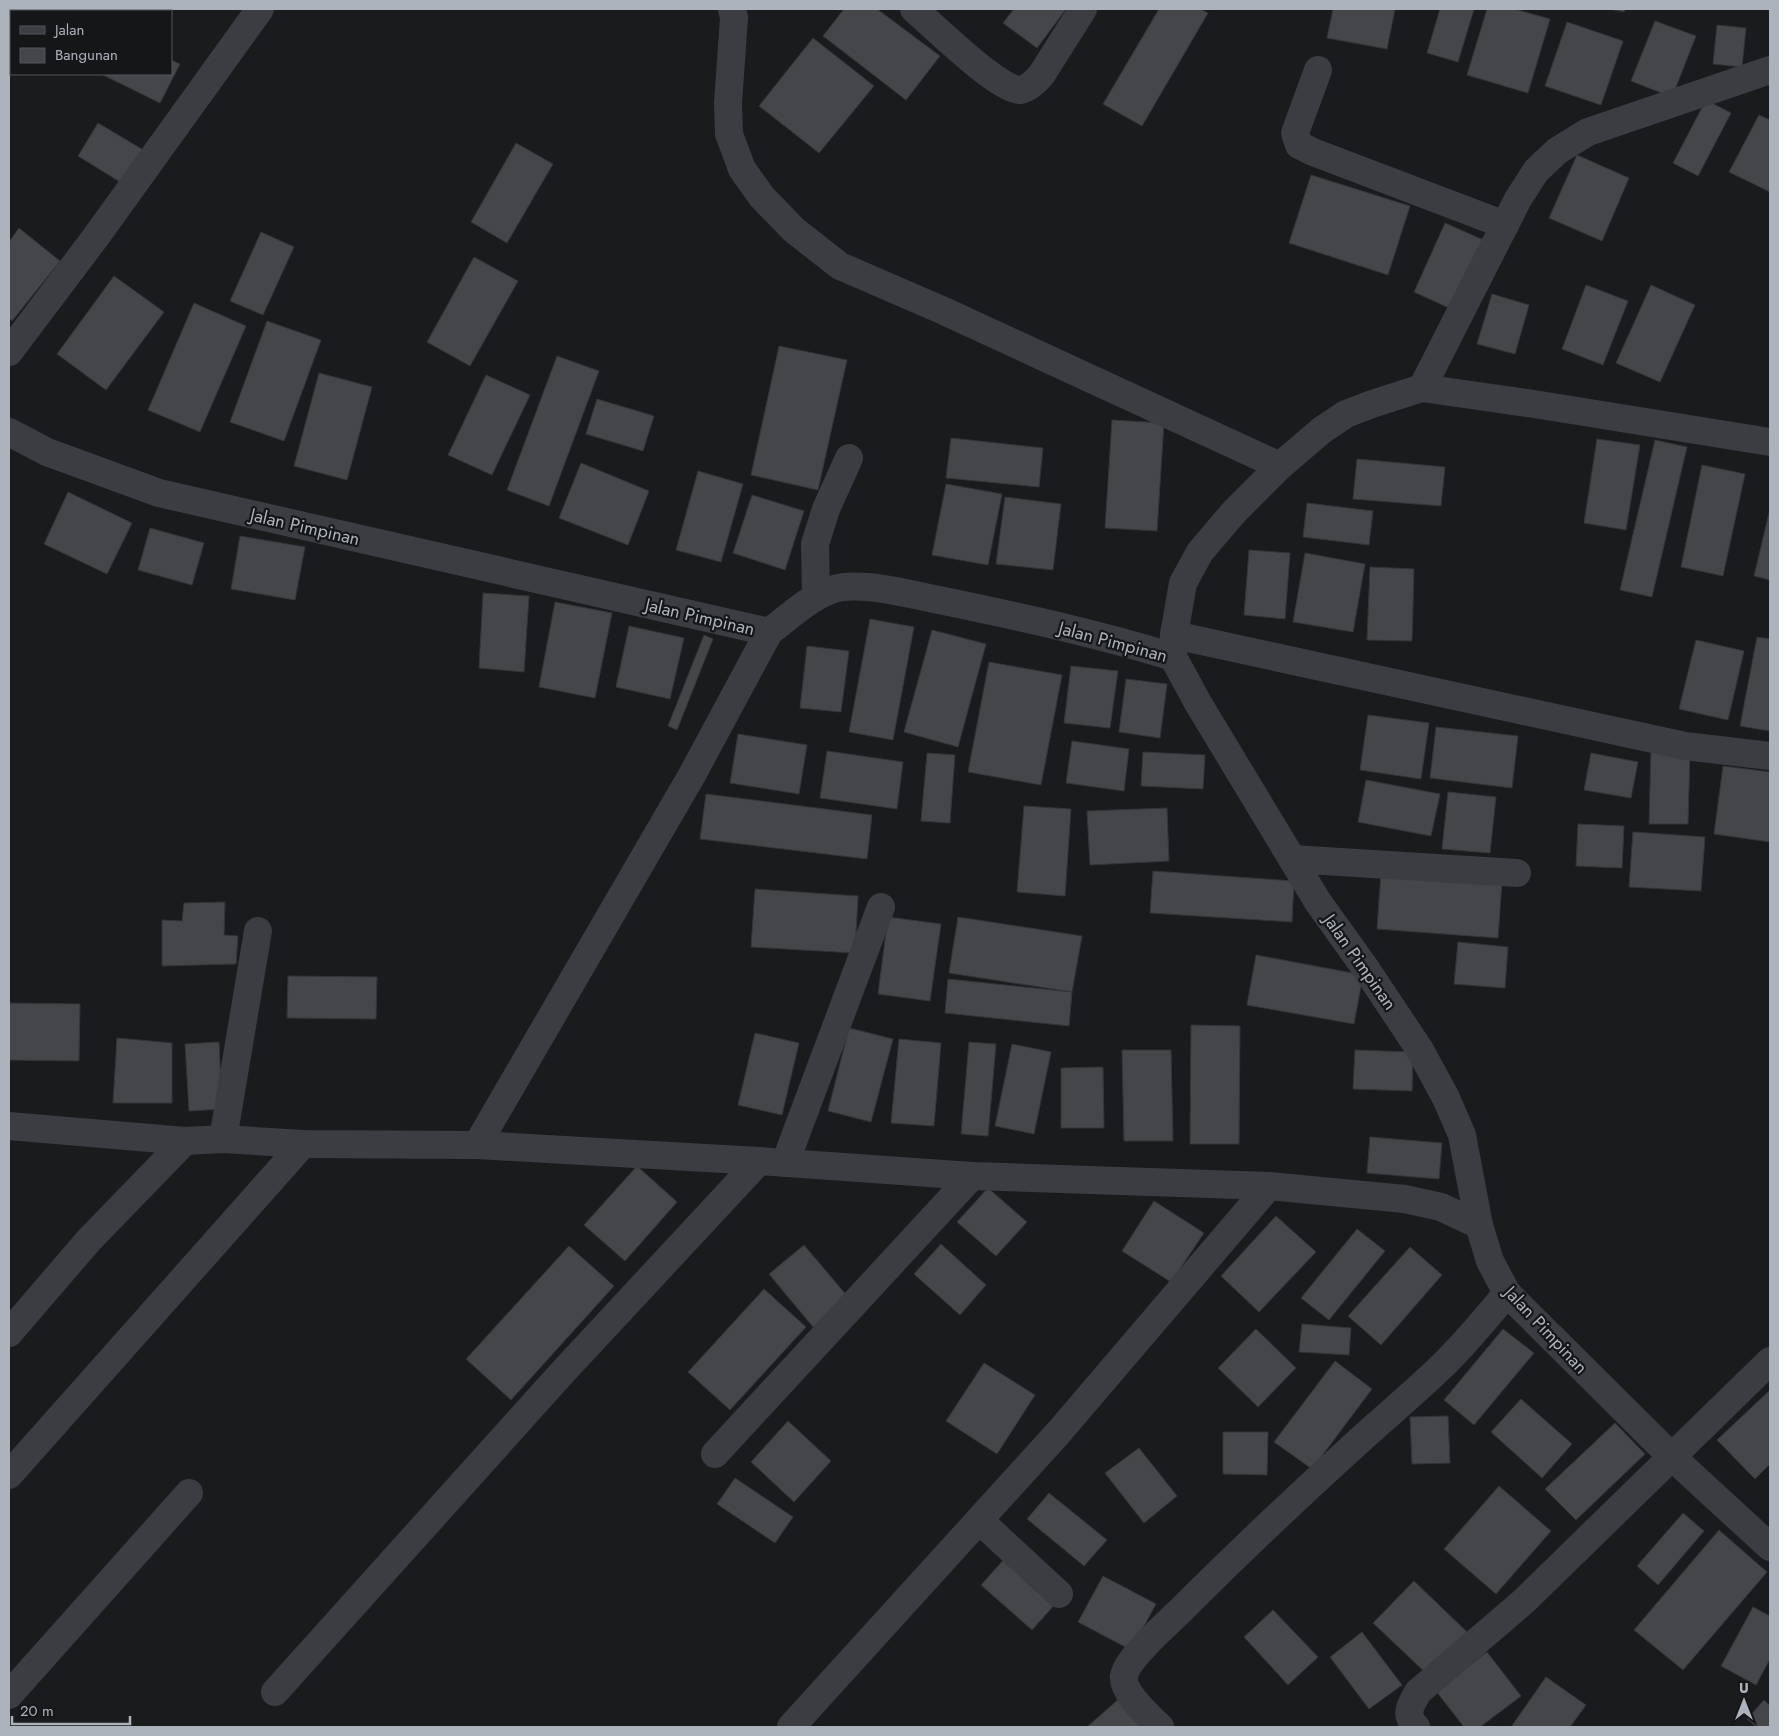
<svg xmlns="http://www.w3.org/2000/svg" width="1779" height="1736" viewBox="0 0 1779 1736" font-family="Jost,sans-serif">
	<style>
		.building { fill: #44464a; stroke: #343539 }
		.lines { fill: none; stroke-linecap: round; stroke-linejoin: round }
		.minor { stroke: #3b3d43; stroke-width: 28 }
		.labels { text-anchor: middle; dominant-baseline: central; stroke-width: 4.5; stroke-linejoin: round; paint-order: stroke }
		.street-label { font-size: 18px; fill: #acb3bd; stroke: #151618 }
	</style>
	<rect width="100%" height="100%" fill="#1a1b1d"/>
	<!-- building -->
	<g class="building">
		<polygon points="844,9 877,9 940,56 906,100 823,36"/>
		<polygon points="1014,9 1066,9 1037,48 1003,23"/>
		<polygon points="1159,9 1200,9 1208,13 1142,126 1103,104"/>
		<polygon points="1333,9 1395,9 1387,49 1327,38"/>
		<polygon points="1440,9 1474,9 1458,62 1427,53"/>
		<polygon points="1487,9 1514,9 1550,19 1528,93 1467,75"/>
		<polygon points="1609,9 1625,9 1624,12"/>
		<polygon points="1655,21 1696,36 1672,97 1631,81"/>
		<polygon points="1567,22 1623,41 1601,105 1545,86"/>
		<polygon points="1717,25 1746,28 1742,67 1713,64"/>
		<polygon points="813,38 874,86 819,153 759,106"/>
		<polygon points="171,60 180,64 160,103 101,74 171,74"/>
		<polygon points="1706,100 1731,113 1698,176 1673,163"/>
		<polygon points="1759,115 1770,120 1770,192 1729,172"/>
		<polygon points="98,123 145,151 125,185 78,156"/>
		<polygon points="516,143 553,164 507,243 471,222"/>
		<polygon points="1577,155 1629,178 1602,241 1549,218"/>
		<polygon points="1311,175 1410,206 1388,275 1289,243"/>
		<polygon points="1445,223 1490,243 1458,312 1414,292"/>
		<polygon points="19,228 60,261 12,321 9,318 9,242"/>
		<polygon points="261,232 294,247 263,315 230,301"/>
		<polygon points="474,257 518,281 470,366 427,342"/>
		<polygon points="114,276 164,312 106,390 57,354"/>
		<polygon points="1586,285 1628,301 1603,365 1562,349"/>
		<polygon points="1651,285 1695,305 1660,382 1616,363"/>
		<polygon points="1492,294 1529,305 1515,354 1477,344"/>
		<polygon points="194,303 246,326 200,432 148,410"/>
		<polygon points="267,321 321,340 284,441 230,422"/>
		<polygon points="779,346 847,360 818,490 751,475"/>
		<polygon points="557,356 599,371 549,506 507,490"/>
		<polygon points="319,373 372,387 347,480 294,466"/>
		<polygon points="486,375 530,395 492,475 448,455"/>
		<polygon points="597,399 654,416 643,451 586,434"/>
		<polygon points="1112,420 1164,423 1157,531 1105,528"/>
		<polygon points="951,438 1043,448 1039,487 946,478"/>
		<polygon points="1597,439 1640,445 1626,530 1584,523"/>
		<polygon points="1655,440 1687,447 1652,597 1620,590"/>
		<polygon points="1357,459 1445,467 1441,506 1353,499"/>
		<polygon points="581,463 649,491 628,545 559,518"/>
		<polygon points="1702,465 1745,474 1723,576 1681,567"/>
		<polygon points="698,471 743,484 721,562 676,550"/>
		<polygon points="946,484 1002,494 988,565 932,555"/>
		<polygon points="68,492 132,523 107,574 44,544"/>
		<polygon points="752,495 804,511 785,570 733,553"/>
		<polygon points="1005,497 1061,504 1053,570 996,564"/>
		<polygon points="1307,503 1373,511 1369,545 1303,537"/>
		<polygon points="1770,509 1770,580 1754,576"/>
		<polygon points="150,528 204,543 192,585 138,570"/>
		<polygon points="240,536 305,547 295,600 231,589"/>
		<polygon points="1249,550 1290,553 1285,619 1244,615"/>
		<polygon points="1305,553 1365,564 1353,632 1293,622"/>
		<polygon points="1370,567 1414,569 1412,641 1367,640"/>
		<polygon points="483,593 529,596 524,672 479,668"/>
		<polygon points="555,602 612,613 595,698 539,687"/>
		<polygon points="870,619 914,627 893,740 849,732"/>
		<polygon points="629,626 684,638 670,699 616,687"/>
		<polygon points="932,630 986,644 958,747 904,732"/>
		<polygon points="704,635 713,639 677,730 668,726"/>
		<polygon points="1757,637 1770,639 1770,731 1740,726"/>
		<polygon points="1696,640 1744,651 1728,720 1679,709"/>
		<polygon points="807,646 849,651 841,712 800,708"/>
		<polygon points="989,662 1062,675 1041,785 968,772"/>
		<polygon points="1071,666 1118,671 1110,728 1064,723"/>
		<polygon points="1126,679 1167,684 1160,738 1119,732"/>
		<polygon points="1368,715 1429,723 1421,779 1360,770"/>
		<polygon points="1436,727 1518,736 1512,788 1430,778"/>
		<polygon points="738,734 807,745 799,794 730,783"/>
		<polygon points="1072,741 1129,749 1124,791 1066,783"/>
		<polygon points="1651,750 1690,751 1688,824 1649,824"/>
		<polygon points="827,751 903,762 897,809 820,798"/>
		<polygon points="1143,752 1205,755 1203,789 1141,786"/>
		<polygon points="927,753 955,755 950,823 921,821"/>
		<polygon points="1591,753 1638,762 1631,798 1584,790"/>
		<polygon points="1723,766 1770,772 1770,842 1714,834"/>
		<polygon points="1366,780 1440,794 1431,836 1358,822"/>
		<polygon points="1448,792 1496,797 1490,853 1442,849"/>
		<polygon points="706,794 872,815 867,859 700,839"/>
		<polygon points="1024,806 1071,809 1065,896 1017,892"/>
		<polygon points="1167,808 1169,861 1090,865 1087,811"/>
		<polygon points="1578,824 1624,826 1622,868 1576,866"/>
		<polygon points="1633,832 1705,837 1701,891 1629,887"/>
		<polygon points="1153,871 1294,881 1292,922 1150,913"/>
		<polygon points="1381,873 1502,882 1498,938 1377,929"/>
		<polygon points="755,889 858,896 855,953 751,947"/>
		<polygon points="225,902 224,935 238,936 236,964 162,966 162,920 182,921 184,903"/>
		<polygon points="888,917 941,924 930,1001 878,994"/>
		<polygon points="958,917 1082,936 1072,992 949,973"/>
		<polygon points="1458,942 1508,947 1505,988 1454,984"/>
		<polygon points="1256,955 1363,975 1354,1024 1247,1005"/>
		<polygon points="288,976 377,977 376,1019 287,1018"/>
		<polygon points="948,979 1072,992 1069,1026 945,1013"/>
		<polygon points="9,1003 80,1004 79,1061 9,1060"/>
		<polygon points="1191,1025 1240,1026 1239,1144 1190,1144"/>
		<polygon points="849,1028 893,1039 871,1122 828,1111"/>
		<polygon points="755,1033 799,1043 782,1115 738,1105"/>
		<polygon points="117,1038 172,1043 172,1103 113,1103"/>
		<polygon points="899,1039 941,1043 934,1126 891,1123"/>
		<polygon points="219,1042 222,1109 189,1111 185,1044"/>
		<polygon points="969,1042 996,1044 988,1136 961,1134"/>
		<polygon points="1012,1044 1051,1052 1034,1134 995,1126"/>
		<polygon points="1122,1050 1171,1050 1173,1141 1124,1141"/>
		<polygon points="1355,1050 1413,1052 1412,1091 1353,1089"/>
		<polygon points="1103,1067 1104,1128 1061,1128 1061,1068"/>
		<polygon points="1370,1137 1442,1143 1439,1179 1367,1173"/>
		<polygon points="637,1166 677,1202 625,1261 584,1225"/>
		<polygon points="988,1188 1027,1222 996,1256 957,1222"/>
		<polygon points="1154,1201 1204,1233 1171,1282 1122,1251"/>
		<polygon points="1276,1216 1316,1252 1259,1312 1221,1276"/>
		<polygon points="1357,1229 1385,1251 1329,1320 1301,1298"/>
		<polygon points="941,1244 986,1285 960,1315 914,1274"/>
		<polygon points="804,1245 848,1297 813,1327 769,1274"/>
		<polygon points="569,1246 614,1286 511,1400 466,1359"/>
		<polygon points="1410,1247 1442,1275 1381,1345 1348,1316"/>
		<polygon points="764,1289 806,1327 730,1410 688,1372"/>
		<polygon points="1302,1324 1351,1328 1349,1355 1299,1352"/>
		<polygon points="1256,1329 1296,1368 1258,1407 1218,1368"/>
		<polygon points="1503,1329 1534,1353 1474,1425 1444,1400"/>
		<polygon points="1335,1361 1372,1389 1312,1469 1274,1442"/>
		<polygon points="984,1363 1035,1395 997,1454 946,1421"/>
		<polygon points="1770,1390 1770,1464 1755,1479 1717,1440"/>
		<polygon points="1521,1399 1572,1444 1542,1478 1491,1432"/>
		<polygon points="1448,1416 1450,1463 1412,1464 1410,1417"/>
		<polygon points="788,1421 831,1461 794,1502 751,1462"/>
		<polygon points="1615,1423 1645,1454 1576,1520 1545,1489"/>
		<polygon points="1223,1432 1268,1432 1267,1475 1223,1474"/>
		<polygon points="1139,1448 1177,1496 1144,1523 1105,1473"/>
		<polygon points="735,1478 793,1517 775,1543 717,1504"/>
		<polygon points="1499,1486 1551,1531 1496,1594 1444,1549"/>
		<polygon points="1049,1493 1107,1540 1084,1566 1027,1519"/>
		<polygon points="1683,1513 1704,1531 1658,1585 1637,1566"/>
		<polygon points="1719,1530 1767,1572 1683,1670 1634,1630"/>
		<polygon points="1006,1557 1057,1602 1032,1630 981,1585"/>
		<polygon points="1103,1576 1156,1604 1131,1650 1078,1622"/>
		<polygon points="1414,1581 1467,1632 1426,1673 1373,1623"/>
		<polygon points="1753,1607 1770,1616 1770,1659 1756,1685 1721,1666"/>
		<polygon points="1273,1610 1318,1657 1288,1685 1244,1637"/>
		<polygon points="1362,1632 1402,1685 1369,1709 1330,1657"/>
		<polygon points="1487,1652 1521,1696 1480,1727 1464,1727 1436,1691"/>
		<polygon points="1546,1677 1586,1705 1570,1727 1511,1727"/>
		<polygon points="1120,1698 1147,1727 1087,1727"/>
		<polygon points="1764,1700 1770,1706 1770,1727 1757,1727 1747,1719"/>
	</g>
	<g class="lines">
		<!-- minor -->
		<g class="minor">
			<polyline points="732,9 734,18 728,103 729,134 742,169 762,197 794,230 840,266 944,311 1280,466"/>
			<path d="M914,9C931,24 1002,93 1021,90C1029,88 1037,80 1042,74L1083,9"/>
			<polyline points="1318,70 1295,133 1299,145 1313,152 1505,225"/>
			<polyline points="9,352 95,238 260,9"/>
			<polyline points="1422,388 1518,199 1536,171 1557,151 1588,132 1770,70"/>
			<path d="M9,432L47,452L159,493L769,632C791,616 815,591 843,587C875,584 913,595 944,601C1021,617 1099,634 1173,657L1198,703L1318,902L1366,969L1420,1050L1446,1098L1462,1135L1479,1225L1490,1261L1507,1293L1671,1456L1770,1547"/>
			<polyline points="816,597 815,544 826,509 849,458"/>
			<polyline points="1174,635 1685,746 1770,756"/>
			<polyline points="1173,657 1174,635 1183,583 1200,552 1234,512 1280,466 1322,430 1346,414 1372,404 1422,388 1534,404 1770,442"/>
			<polyline points="1292,859 1517,873"/>
			<polyline points="9,1126 185,1141 223,1139 303,1144 477,1145 759,1161 972,1176 1269,1186 1405,1199 1441,1207 1479,1225"/>
			<polyline points="223,1139 258,931"/>
			<polyline points="477,1145 692,775 769,632"/>
			<polyline points="785,1163 881,907"/>
			<polyline points="9,1333 89,1240 185,1141"/>
			<polyline points="715,1454 972,1176"/>
			<polyline points="9,1475 303,1144"/>
			<polyline points="979,1520 1059,1594"/>
			<polyline points="275,1692 561,1374 759,1161"/>
			<polyline points="9,1695 189,1493"/>
			<polyline points="791,1727 1059,1432 1269,1186"/>
			<path d="M1160,1727C1149,1716 1122,1693 1124,1676C1127,1658 1167,1624 1181,1610C1235,1556 1292,1502 1348,1451C1379,1422 1411,1396 1441,1367C1465,1344 1486,1318 1507,1293"/>
			<path d="M1416,1727C1404,1714 1410,1706 1418,1692L1524,1601L1770,1361"/>
		</g>
	</g>
	<g class="labels">
		<!-- street labels -->
		<g class="street-label">
			<text transform="translate(305 527) rotate(13)">Jalan Pimpinan</text>
			<text transform="translate(700 617) rotate(13)">Jalan Pimpinan</text>
			<text transform="translate(1113 642) rotate(15)">Jalan Pimpinan</text>
			<text transform="translate(1360 962) rotate(55)">Jalan Pimpinan</text>
			<text transform="translate(1546 1330) rotate(47)">Jalan Pimpinan</text>
		</g>
	</g>
	<!-- border -->
	<rect width="1779" height="1736" fill="none" stroke="#acb3bd" stroke-width="20"/>
	<!-- legend -->
	<rect x="10" y="10" width="162" height="65" fill="#151618" stroke="#51555a"/>
	<rect x="20" y="26" width="25" height="8" fill="#3b3d43" stroke="#51555a"/>
	<text x="55" y="35" font-size="15" fill="#acb3bd">Jalan</text>
	<rect x="20" y="48" width="25" height="15" fill="#44464a" stroke="#51555a"/>
	<text x="55" y="60" font-size="15" fill="#acb3bd">Bangunan</text>
	<!-- north arrow -->
	<g transform="translate(1744 1701)" stroke="#151618" stroke-width="4" paint-order="stroke">
	<path d="M0-4L9 19L0 12L-9 19Z" fill="#acb3bd"/>
	<text y="-8" font-size="14" font-weight="bold" text-anchor="middle" fill="#acb3bd">U</text>
	</g>
	<!-- scale -->
	<path d="M12 1716v8h118v-8" fill="none" stroke="#acb3bd" stroke-width="2.5"/>
	<text x="20" y="1716" font-size="15" fill="#acb3bd" stroke="#151618" stroke-width="4" paint-order="stroke">20 m</text>
</svg>
